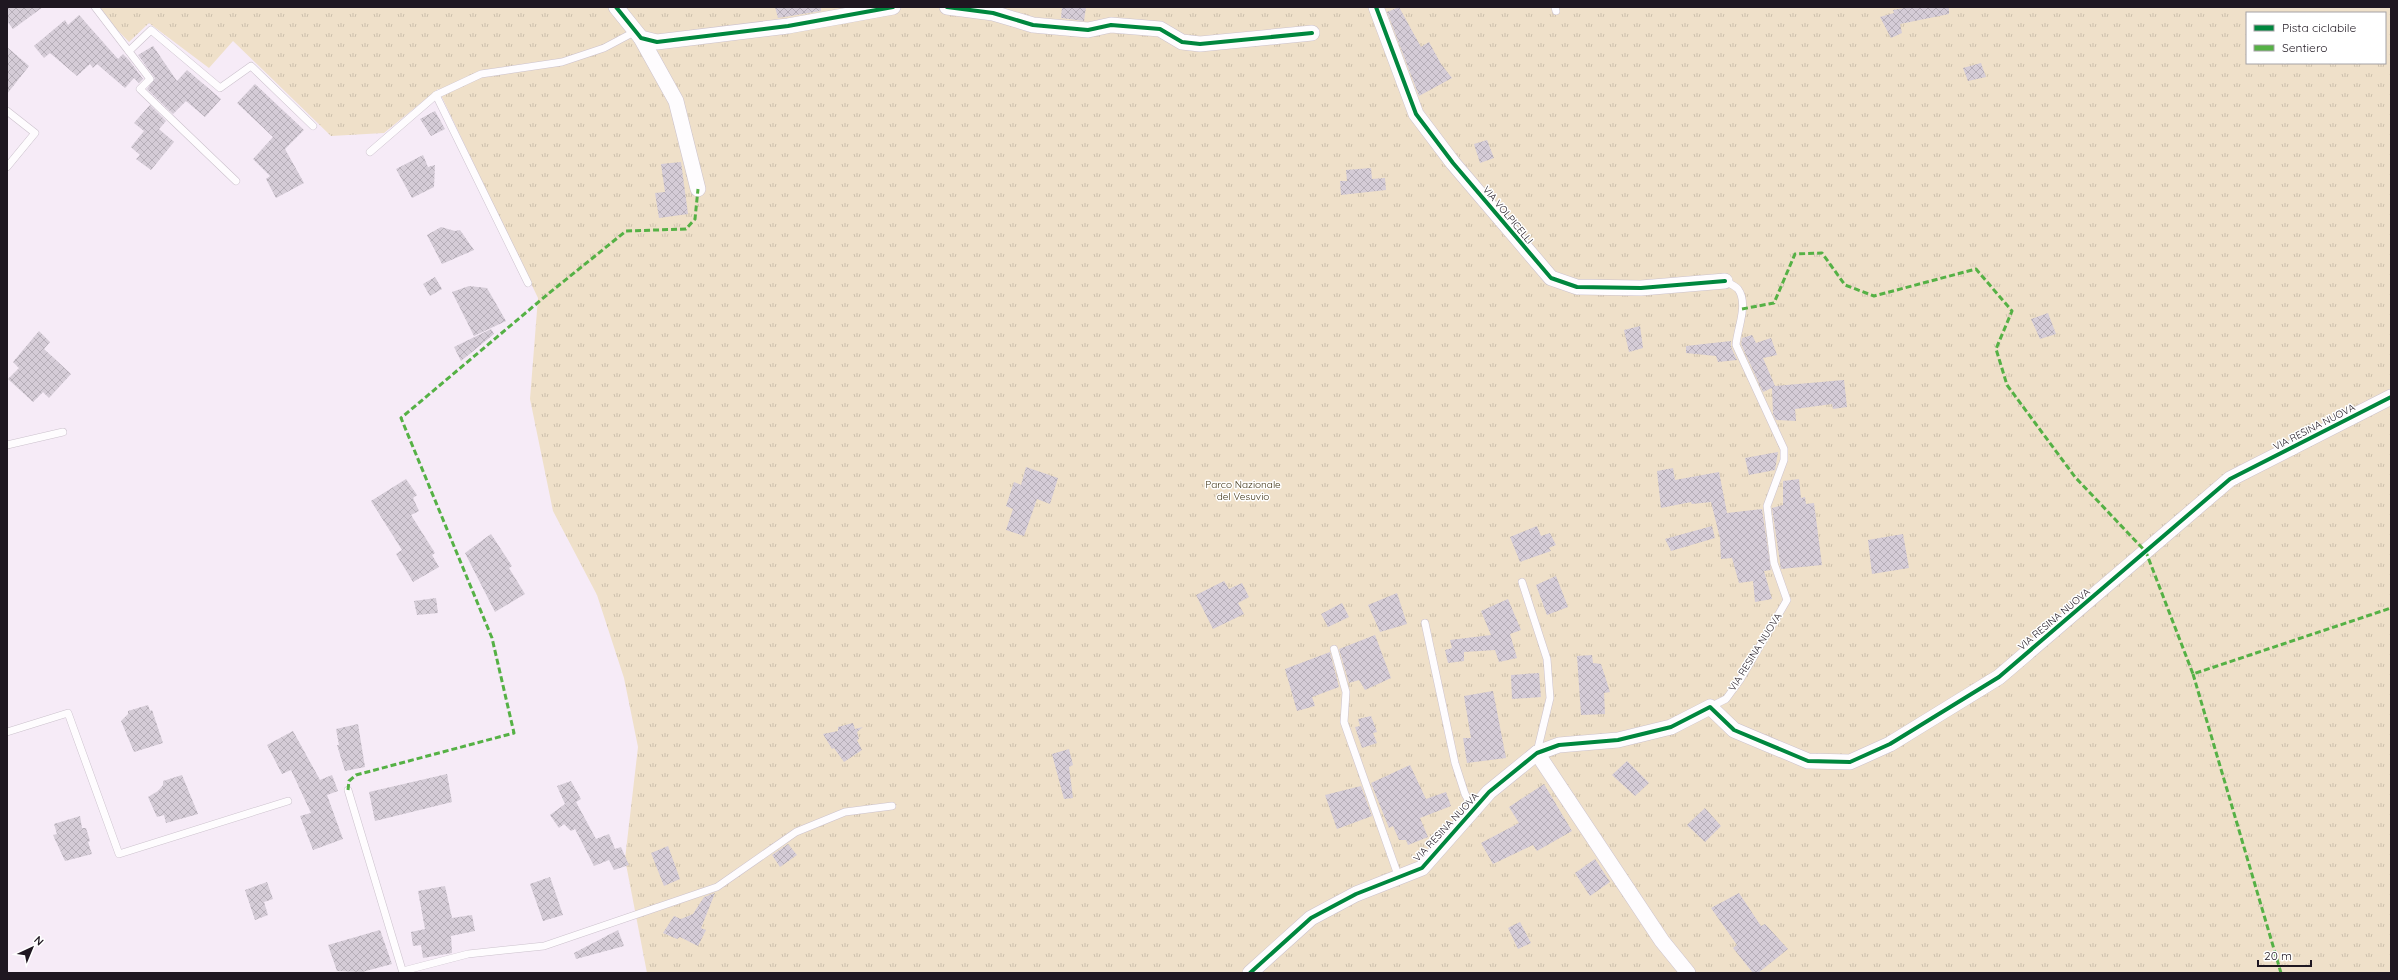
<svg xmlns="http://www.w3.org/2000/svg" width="2398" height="980" viewBox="0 0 2398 980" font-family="Quicksand,sans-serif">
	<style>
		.park { fill: url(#park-tufts); fill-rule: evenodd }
		.building { fill: url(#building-cross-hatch) }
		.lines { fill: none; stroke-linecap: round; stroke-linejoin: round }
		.lane-casing { stroke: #ccc2cd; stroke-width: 8 }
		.street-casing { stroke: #ccc2cd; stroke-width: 16 }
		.lane { stroke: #fefcfe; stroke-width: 7 }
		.street { stroke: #fefcfe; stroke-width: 15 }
		.quiet { stroke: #55b145; stroke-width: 3; stroke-dasharray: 6 3; stroke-linecap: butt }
		.cycleway-casing { stroke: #fff; stroke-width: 6 }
		.cycleway { stroke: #00873e; stroke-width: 4 }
		.labels { text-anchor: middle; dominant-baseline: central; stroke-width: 3; stroke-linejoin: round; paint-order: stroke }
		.street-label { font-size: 10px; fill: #1f1721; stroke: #fff }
		.park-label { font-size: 10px; fill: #3d3213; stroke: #fff }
	</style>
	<defs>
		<pattern id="park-tufts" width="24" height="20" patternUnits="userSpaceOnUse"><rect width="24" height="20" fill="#efe0c9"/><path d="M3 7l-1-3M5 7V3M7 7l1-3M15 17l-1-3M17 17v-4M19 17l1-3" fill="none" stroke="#ccbfac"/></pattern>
		<pattern id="building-cross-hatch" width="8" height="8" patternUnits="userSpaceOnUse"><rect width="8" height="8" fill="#d5ccd7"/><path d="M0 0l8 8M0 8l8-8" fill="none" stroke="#b6aeb8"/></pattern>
	</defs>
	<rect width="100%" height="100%" fill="#f6ebf7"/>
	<!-- park -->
	<path class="park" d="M95,7H2391V973H647L625,859L638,747L624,678L597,595L553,511L530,399L538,298L438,89L384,133L331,136L233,41L209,68L149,23L129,42ZM2247,13H2385V63H2247Z"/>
	<!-- building -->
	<g class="building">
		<polygon points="7,7 43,7 13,29 7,21"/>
		<polygon points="775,7 821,7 821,11 778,18"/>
		<polygon points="1062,7 1086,7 1084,21 1061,18"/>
		<polygon points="1399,7 1421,47 1429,42 1441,64 1452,78 1419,96 1387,12"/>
		<polygon points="1909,7 1949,7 1949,14 1900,24 1902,33 1891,38 1880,17 1894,13 1893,10"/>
		<polygon points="79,15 118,59 123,54 129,60 143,79 139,83 134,78 125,88 97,64 93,68 90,64 77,76 50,53 44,58 34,46 65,20 68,25"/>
		<polygon points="153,46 177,81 187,70 221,99 205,117 186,101 173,114 147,89 155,78 138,55"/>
		<polygon points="7,47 29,66 7,94"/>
		<polygon points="1981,63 1986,77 1968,81 1963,68"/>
		<polygon points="255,84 304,130 285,149 304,183 276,198 266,179 270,176 253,159 273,137 237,103"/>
		<polygon points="150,105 166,121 159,129 174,142 151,170 136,159 140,155 131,147 144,131 134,123"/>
		<polygon points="435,111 445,129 431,136 420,119"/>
		<polygon points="1487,140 1494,158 1480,163 1474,144"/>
		<polygon points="423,155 428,167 435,165 434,187 412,198 396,169"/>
		<polygon points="681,162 688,214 659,218 655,193 665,192 661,164"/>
		<polygon points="1371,168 1372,179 1385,178 1386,190 1341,195 1340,181 1347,181 1346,170"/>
		<polygon points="441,227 455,231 460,230 474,250 442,264 427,235"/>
		<polygon points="435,277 442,289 430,296 423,284"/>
		<polygon points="469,286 487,288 506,321 474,336 452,292"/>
		<polygon points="2048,313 2056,334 2040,339 2031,319"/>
		<polygon points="1640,326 1643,348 1629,352 1624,330"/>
		<polygon points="491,329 494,334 461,361 454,347"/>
		<polygon points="39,331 50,342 44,349 71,374 49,398 43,392 33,402 8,379 19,368 13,362"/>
		<polygon points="1752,335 1756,343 1771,338 1777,355 1763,358 1775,386 1844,380 1847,407 1833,409 1832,404 1795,409 1796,421 1776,420 1773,414 1772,388 1763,392 1741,344 1742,338"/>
		<polygon points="1731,341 1731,347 1737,360 1718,362 1716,356 1686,353 1686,346"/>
		<polygon points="1778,452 1775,470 1749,475 1745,458"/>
		<polygon points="1026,467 1058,478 1050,504 1037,499 1024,536 1006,530 1013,509 1006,506 1014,482 1021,485"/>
		<polygon points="1673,468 1675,480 1719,472 1727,513 1762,509 1771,570 1764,571 1772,599 1755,602 1753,581 1739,583 1732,558 1721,559 1720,538 1711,502 1692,504 1691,502 1661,508 1657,471"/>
		<polygon points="406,479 417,495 413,498 419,511 411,515 435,553 432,555 439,567 413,582 396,554 402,550 371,501"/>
		<polygon points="1799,479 1801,498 1805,497 1806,504 1814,503 1822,565 1781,569 1772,508 1783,505 1783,481"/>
		<polygon points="1537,526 1541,536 1550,533 1556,545 1549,548 1551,551 1520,562 1510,537"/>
		<polygon points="1712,526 1715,538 1671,551 1665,539"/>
		<polygon points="491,534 512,566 509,568 525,594 495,612 465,553"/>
		<polygon points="1903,534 1909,568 1872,574 1868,540"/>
		<polygon points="1556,576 1568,607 1547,615 1536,585"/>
		<polygon points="1224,581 1229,589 1242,583 1249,597 1238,603 1244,614 1213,629 1196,595"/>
		<polygon points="1397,593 1407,624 1380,632 1368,605"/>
		<polygon points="436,598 438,613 417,615 414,601"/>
		<polygon points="1508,599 1521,630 1510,634 1517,658 1499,662 1495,650 1464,652 1464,661 1448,663 1445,650 1452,648 1450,640 1491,635 1481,611"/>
		<polygon points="1342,603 1349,617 1328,627 1321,614"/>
		<polygon points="1375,635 1391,678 1365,690 1359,680 1349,683 1339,649"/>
		<polygon points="1330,652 1339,687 1312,697 1315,706 1297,711 1285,669"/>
		<polygon points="1592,655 1593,663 1601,664 1610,692 1604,693 1605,714 1581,715 1577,656"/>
		<polygon points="1539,673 1541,697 1512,699 1511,675"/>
		<polygon points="1493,691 1506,758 1467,763 1463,738 1471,738 1464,696"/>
		<polygon points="148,705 150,711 152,710 163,743 134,752 121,721 128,714 128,711"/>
		<polygon points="1371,716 1377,732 1373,733 1377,743 1362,748 1355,727 1360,726 1358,719"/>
		<polygon points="853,723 855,729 863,727 857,732 859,739 857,740 862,750 844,762 834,748 832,749 823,734 838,731 838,727"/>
		<polygon points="358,724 365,767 345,771 337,745 339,745 336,729"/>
		<polygon points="293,731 320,780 332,775 338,791 327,795 343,839 313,850 300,816 311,813 291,770 282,774 267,745"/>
		<polygon points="1069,749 1073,765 1069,767 1073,798 1064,799 1052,754"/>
		<polygon points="1627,761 1649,783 1635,796 1612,775"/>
		<polygon points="1410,765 1426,799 1446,792 1451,806 1420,818 1428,837 1408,845 1406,840 1399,840 1393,826 1389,828 1371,783"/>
		<polygon points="447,774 452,802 375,821 369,792"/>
		<polygon points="182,775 198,814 166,823 164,815 157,817 148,797 158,791 163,785 163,781"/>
		<polygon points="571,781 581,799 576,802 596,839 609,834 615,849 621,847 629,865 614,870 609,860 594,866 575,829 571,831 564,824 559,828 550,815 565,804 557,786"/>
		<polygon points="1544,784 1572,831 1537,851 1533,845 1493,864 1481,843 1519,823 1509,807"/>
		<polygon points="1361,786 1372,816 1337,829 1325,795"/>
		<polygon points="1705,808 1721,826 1705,842 1687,825"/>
		<polygon points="80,816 82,828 86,828 90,841 88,842 92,854 65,861 53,835 57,834 54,824"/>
		<polygon points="788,844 797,855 780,867 772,855"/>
		<polygon points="668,846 680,879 664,886 651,853"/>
		<polygon points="1595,859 1610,882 1590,896 1575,873"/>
		<polygon points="550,877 563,915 543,921 530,884"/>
		<polygon points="267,882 273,899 264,902 268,915 255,920 245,890"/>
		<polygon points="445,886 452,918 472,915 475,931 451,936 452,953 423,958 421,945 413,946 411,932 425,929 418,891"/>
		<polygon points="715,893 701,928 706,930 698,946 680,937 677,939 663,933 674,916 681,919 693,914 704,897"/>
		<polygon points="1739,893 1761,926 1765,924 1788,949 1758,973 1753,973 1733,948 1737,945 1711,908"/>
		<polygon points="1520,922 1531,943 1518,949 1508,928"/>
		<polygon points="380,930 392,964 362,972 337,971 328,945"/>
		<polygon points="618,930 624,946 576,959 574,953"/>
	</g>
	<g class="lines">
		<defs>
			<g id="lane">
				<polyline points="95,7 150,79 140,89 236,181"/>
				<polyline points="1555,7 1556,11"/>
				<polyline points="129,51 151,30 220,88 251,66 313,126"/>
				<polyline points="436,95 528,283"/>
				<polyline points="7,111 35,133 7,167"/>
				<polyline points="370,152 436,95 481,74 562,62 604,48 636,31"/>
				<polyline points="7,445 63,432"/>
				<polyline points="1522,582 1547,659 1550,698 1537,752"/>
				<polyline points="1425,623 1455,763 1465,794 1474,810"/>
				<polyline points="1334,649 1346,692 1344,722 1399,878"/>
				<path d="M1710,707L1726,699L1740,680L1787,600L1774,563L1767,506L1784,460V449L1736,345C1737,329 1749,304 1738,289C1735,286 1729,283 1725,281"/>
				<polyline points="7,732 68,713 119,854 288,801"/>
				<polyline points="348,790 403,973"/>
				<polyline points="403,971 468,954 544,946 717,887 796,832 845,812 892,806"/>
			</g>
			<g id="street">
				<polyline points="616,7 641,38 657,42 788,26 893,7"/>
				<polyline points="947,7 993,13 1033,25 1088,30 1111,25 1160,29 1182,42 1200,44 1312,33"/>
				<polyline points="1376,7 1416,114 1453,163 1551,278 1577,287 1641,288 1725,281"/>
				<polyline points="641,38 676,101 698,189"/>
				<polyline points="1537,753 1662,941 1688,973"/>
				<polyline points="1250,973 1311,918 1356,894 1422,868 1489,792 1537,753 1559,745 1618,740 1671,727 1710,707 1734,730 1808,761 1850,762 1890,744 1999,677 2230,479 2391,397"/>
			</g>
		</defs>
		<!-- lane casing -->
		<use href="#lane" class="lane-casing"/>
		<!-- street casing -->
		<use href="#street" class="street-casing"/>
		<!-- lane -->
		<use href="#lane" class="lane"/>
		<!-- street -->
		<use href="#street" class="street"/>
		<!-- quiet -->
		<g class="quiet">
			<polyline points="1742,309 1774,303 1795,254 1822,253 1845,285 1874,296 1976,269 2012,311 1996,349 2007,385 2075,477 2146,552 2193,674 2391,608"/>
			<polyline points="2193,674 2281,973"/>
			<polyline points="348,790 349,781 356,775 514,733 492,638 401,418 548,294 626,231 686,229 695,219 698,189"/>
		</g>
		<defs>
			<g id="cycleway">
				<polyline points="616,7 641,38 657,42 788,26 893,7"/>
				<polyline points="947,7 993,13 1033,25 1088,30 1111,25 1160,29 1182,42 1200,44 1312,33"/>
				<polyline points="1376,7 1416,114 1453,163 1551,278 1577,287 1641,288 1725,281"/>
				<polyline points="1250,973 1311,918 1356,894 1422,868 1489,792 1537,753 1559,745 1618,740 1671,727 1710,707 1734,730 1808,761 1850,762 1890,744 1999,677 2230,479 2391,397"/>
			</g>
		</defs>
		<!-- cycleway casing -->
		<use href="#cycleway" class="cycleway-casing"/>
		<!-- cycleway -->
		<use href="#cycleway" class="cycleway"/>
	</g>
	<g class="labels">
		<!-- street labels -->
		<g class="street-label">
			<text transform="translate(1508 215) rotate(50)">VIA VOLPICELLI</text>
			<text transform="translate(2314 427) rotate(-27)">VIA RESINA NUOVA</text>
			<text transform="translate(2054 619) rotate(-40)">VIA RESINA NUOVA</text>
			<text transform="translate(1755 652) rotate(-58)">VIA RESINA NUOVA</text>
			<text transform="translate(1446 827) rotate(-47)">VIA RESINA NUOVA</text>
		</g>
		<!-- park labels -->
		<g class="park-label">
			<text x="1243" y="484">Parco Nazionale<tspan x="1243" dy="12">del Vesuvio</tspan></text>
		</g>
	</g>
	<!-- border -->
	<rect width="2398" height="980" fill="none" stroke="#1f1721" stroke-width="16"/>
	<!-- legend -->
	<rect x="2246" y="12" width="140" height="52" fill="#ffffff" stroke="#a5a2a6"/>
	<rect x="2254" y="25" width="20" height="6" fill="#00873e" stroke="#a5a2a6"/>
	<text x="2282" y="32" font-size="12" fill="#1f1721">Pista ciclabile</text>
	<rect x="2254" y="45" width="20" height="6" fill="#55b145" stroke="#a5a2a6"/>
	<text x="2282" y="52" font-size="12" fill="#1f1721">Sentiero</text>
	<!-- north arrow -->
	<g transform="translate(32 948) rotate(44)" stroke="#ffffff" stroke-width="3" paint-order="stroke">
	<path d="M0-3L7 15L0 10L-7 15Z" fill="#1f1721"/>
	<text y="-6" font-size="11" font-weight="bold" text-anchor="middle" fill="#1f1721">N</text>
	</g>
	<!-- scale -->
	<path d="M2258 960v6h53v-6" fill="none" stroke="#1f1721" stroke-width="2"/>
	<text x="2264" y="960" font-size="12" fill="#1f1721" stroke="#ffffff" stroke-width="3" paint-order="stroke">20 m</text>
</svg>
